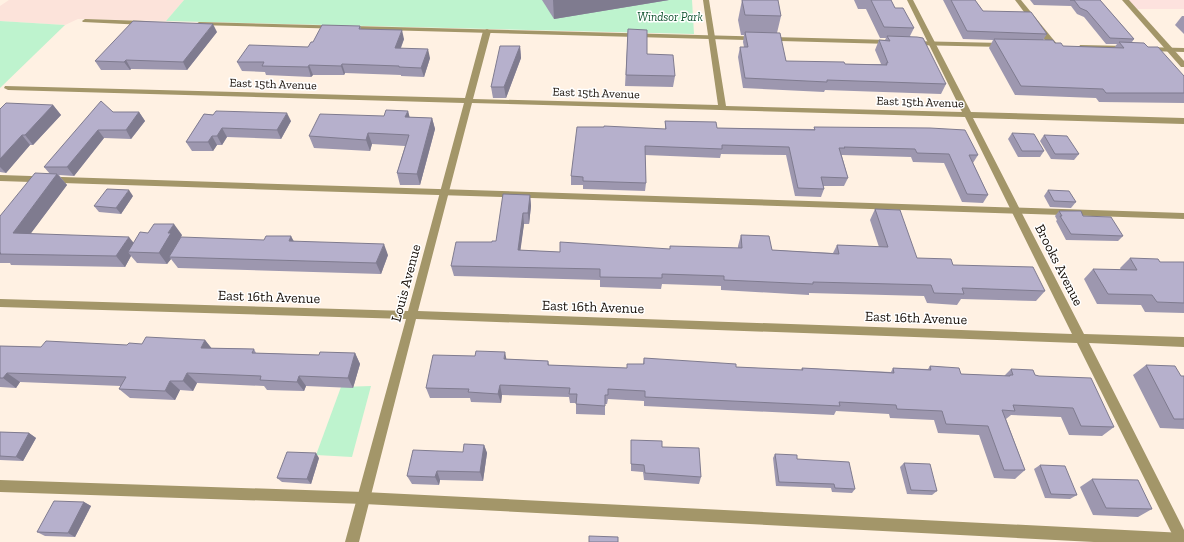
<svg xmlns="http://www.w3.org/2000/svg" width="1184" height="542" viewBox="0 0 1184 542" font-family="'Zilla Slab',serif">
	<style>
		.commercial { fill: #fde2de }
		.industrial { fill: #fce3da }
		.green { fill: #bef3ce }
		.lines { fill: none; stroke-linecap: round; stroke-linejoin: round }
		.service { fill: #a39669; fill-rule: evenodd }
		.minor { fill: #a39669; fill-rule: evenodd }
		.wall { fill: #9d97af }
		.shaded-wall { fill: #7f7b8f }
		.building { fill: #b6b0cc; stroke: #7f7b8f }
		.labels { text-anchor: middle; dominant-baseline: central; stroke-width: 3; stroke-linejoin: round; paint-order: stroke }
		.far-park-label { font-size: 12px; font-style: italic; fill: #10532f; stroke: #fff }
		.far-street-label { font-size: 12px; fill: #160e07; stroke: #fff }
		.street-label { font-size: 14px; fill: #160e07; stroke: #fff }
	</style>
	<rect width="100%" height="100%" fill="#fff1e3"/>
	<!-- commercial -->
	<polygon class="commercial" points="1125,0 1184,0 1184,9 1134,9"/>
	<!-- industrial -->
	<polygon class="industrial" points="9,0 184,0 166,21 78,19 65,25 0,21 0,6"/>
	<!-- green -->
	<g class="green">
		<polygon points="184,0 692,0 694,34 166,21"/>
		<polygon points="0,21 65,25 0,88"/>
		<polygon points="371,386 352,457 316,455 341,387"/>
	</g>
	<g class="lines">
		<!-- service -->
		<g class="service">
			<polygon points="1015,0 1021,0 1057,44 1057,48 1051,48"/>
			<polygon points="85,19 145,21 148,23 145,25 83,22 82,21"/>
			<polygon points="199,22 891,40 895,42 891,44 197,25 196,24"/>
			<polygon points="910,41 1003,43 1007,45 1003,47 913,45 910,45"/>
			<polygon points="1080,45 1127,46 1131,48 1127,50 1083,49 1079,47"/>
			<polygon points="1144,47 1184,48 1184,52 1147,51 1144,51"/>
			<polygon points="0,175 1184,213 1184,219 0,181"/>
			<polygon points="0,480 364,492 1184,533 1184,542 1094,542 364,504 0,492"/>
		</g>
		<!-- minor -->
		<g class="minor">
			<path d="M703,0H709L726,106L962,112L907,0H913L971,112L1184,118V124L973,118L1084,334L1184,337V347L1089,343L1184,530V542H1176L1077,343L416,319L359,542H345L406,319L0,307V299L408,311L464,103L8,90L4,88L5,86L465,98L483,31L487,29L491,31L473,99L718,105ZM472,103L965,117L1072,334L418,311Z"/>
			<polygon points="1122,0 1129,0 1184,61 1184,67 1181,67"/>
		</g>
	</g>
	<!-- wall -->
	<g class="wall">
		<polygon points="542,0 669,0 554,19"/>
		<polygon points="742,0 781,16 777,33 786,61 845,64 881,64 875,50 879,40 885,40 886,38 880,38 866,9 858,9 854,0 891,0 895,8 914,28 910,36 946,84 941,94 825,90 824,92 743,88 738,57 740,47 744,47 743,42 744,35 741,35 738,20"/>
		<polygon points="943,0 975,0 983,11 1047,34 1043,40 1063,46 1114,48 1117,44 1106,44 1084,17 1077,14 1071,6 1034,5 1030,0 1100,0 1134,39 1132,42 1148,47 1184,76 1184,103 1099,102 1096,98 1015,95 989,48 993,40 963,39"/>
		<polygon points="1182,16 1184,16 1184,34 1175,25"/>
		<polygon points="360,26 361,29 404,39 401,48 430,58 424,77 401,76 401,75 345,73 344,75 313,75 311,77 266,75 265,72 242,71 237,62 308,47 313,42"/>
		<polygon points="628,29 647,54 675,76 673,87 625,86"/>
		<polygon points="217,32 187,70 131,69 130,70 101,70 95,61"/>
		<polygon points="520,46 521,58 506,98 493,98 491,87"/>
		<polygon points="53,105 61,115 33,145 30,145 6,173 0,172 0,109"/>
		<polygon points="408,111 409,117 432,118 435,129 420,185 400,185 397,173 405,146 372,144 370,151 314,148 309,136 384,116"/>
		<polygon points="113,112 139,112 145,121 131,139 104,138 74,176 59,175 67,185 30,234 134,243 182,235 178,242 294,241 388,255 381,274 178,268 171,259 167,264 137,263 131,256 125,267 11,265 10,263 0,263 0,216 50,174 44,167"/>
		<polygon points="204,114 291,121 281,139 227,137 222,145 217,145 213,151 192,151 186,142"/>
		<polygon points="665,121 717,128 814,129 814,127 978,155 973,163 988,195 983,203 962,202 944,163 913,162 911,157 842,155 842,156 848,178 844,186 823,186 824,189 821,197 795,196 786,155 721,154 720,158 645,155 646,183 645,191 583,189 583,185 571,185 571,176 665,129"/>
		<polygon points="1012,133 1044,151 1040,157 1018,157 1008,139"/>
		<polygon points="1044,135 1079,154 1074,160 1051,159 1040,141"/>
		<polygon points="1048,190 1076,202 1071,208 1050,207 1044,196"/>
		<polygon points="530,195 531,206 529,224 524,224 520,250 560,252 669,249 738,248 738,246 741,235 772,250 833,253 837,245 879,247 870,220 875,209 917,258 953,265 1045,291 1036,301 961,299 957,305 927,303 924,296 809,293 809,295 721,290 721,286 662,284 661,289 600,287 600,280 454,276 451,266 496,241"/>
		<polygon points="133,196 121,214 99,212 94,206"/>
		<polygon points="1059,211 1083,216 1123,236 1118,241 1066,240 1056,221 1057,220 1055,216"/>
		<polygon points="1130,258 1160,262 1184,262 1184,313 1145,312 1141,305 1097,304 1084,279 1093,269 1121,270 1120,268"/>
		<polygon points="205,340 211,348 254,349 256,353 319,355 355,353 360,364 353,388 306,386 304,391 267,390 264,386 197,383 193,391 180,390 175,400 130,398 119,389 121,386 20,382 16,388 0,387 0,346 41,347 127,345"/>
		<polygon points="644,358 736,367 801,370 802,368 891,372 893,368 928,369 930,366 961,374 1004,376 1011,369 1035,375 1114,427 1102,436 1069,435 1061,417 1011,415 1006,419 1025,470 1015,479 994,478 979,435 938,433 934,420 890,418 889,414 836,411 834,415 644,406 644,401 608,399 607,404 605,404 605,415 576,414 576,403 570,403 569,397 502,395 501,403 471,402 470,398 430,398 426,388 506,359 548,361 549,365 627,368 627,364 643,364"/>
		<polygon points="1146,365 1181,376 1184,376 1184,429 1160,428 1133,375"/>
		<polygon points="0,432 29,433 36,438 23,461 0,460"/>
		<polygon points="631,440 662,447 701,477 699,484 644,480 643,472 631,471"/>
		<polygon points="484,445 487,453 483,481 440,480 439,485 412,484 407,476 463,452"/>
		<polygon points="775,454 855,489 852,493 832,492 831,488 776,486 773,458"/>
		<polygon points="319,458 311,484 282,482 277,478"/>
		<polygon points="904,463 937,491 932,495 907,494 900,467"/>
		<polygon points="1040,465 1077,495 1070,499 1045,498 1034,469"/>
		<polygon points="1092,479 1152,509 1138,517 1093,515 1080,487"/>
		<polygon points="84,502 91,506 75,537 45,536 37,532"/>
	</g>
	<!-- shaded-wall -->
	<g class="shaded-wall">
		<polygon points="553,0 669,0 554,19"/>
		<polygon points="213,24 217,32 187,70 183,62"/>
		<polygon points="402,30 404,39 397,57 395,48"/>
		<polygon points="520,46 521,58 506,98 504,87"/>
		<polygon points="428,49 430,58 424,77 421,68"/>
		<polygon points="126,60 131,69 130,70 124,62"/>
		<polygon points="342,64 345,73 344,75 341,66"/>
		<polygon points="309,65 313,75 311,77 308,67"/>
		<polygon points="53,105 61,115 33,145 25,135"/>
		<polygon points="408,111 411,122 405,117"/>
		<polygon points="139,112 145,121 131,139 126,130"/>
		<polygon points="287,113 291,121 281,139 277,130"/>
		<polygon points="432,118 435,129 420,185 417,174"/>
		<polygon points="222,128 227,137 222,145 217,136"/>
		<polygon points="98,130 104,138 74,176 67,167"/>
		<polygon points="368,133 372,144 370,151 366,140"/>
		<polygon points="22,135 30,145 6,173 0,167 0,159"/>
		<polygon points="212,136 217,145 213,151 208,142"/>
		<polygon points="57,174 67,185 23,244 13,233"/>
		<polygon points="129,190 133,196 121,214 116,208"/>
		<polygon points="530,195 531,206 529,224 528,213"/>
		<polygon points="523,213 524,224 519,261 518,250"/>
		<polygon points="174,224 182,235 178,242 180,244 169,257 171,259 167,264 159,253 168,233"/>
		<polygon points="291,236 297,247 289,241"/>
		<polygon points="129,237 137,247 128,252 131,256 125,267 116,256"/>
		<polygon points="384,244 388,255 381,274 376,263"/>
		<polygon points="205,340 213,350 201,348"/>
		<polygon points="505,352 507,362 504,359"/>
		<polygon points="355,353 360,364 353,388 348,378"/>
		<polygon points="7,373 20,382 16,388 3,378"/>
		<polygon points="187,373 197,383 193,391 183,381"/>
		<polygon points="299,376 306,386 304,391 297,382"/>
		<polygon points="170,381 180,390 175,400 165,391"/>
		<polygon points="500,385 502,395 501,403 498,394"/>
		<polygon points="29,433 36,438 23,461 16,457"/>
		<polygon points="484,445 487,453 483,481 480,472"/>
		<polygon points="316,453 319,458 311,484 307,479"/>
		<polygon points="437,471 440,480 439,485 435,477"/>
		<polygon points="84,502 91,506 75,537 68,533"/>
	</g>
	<!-- building -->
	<g class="building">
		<polygon points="742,0 778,0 781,16 745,15"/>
		<polygon points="871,0 891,0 895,8 903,8 914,28 884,27"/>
		<polygon points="951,0 975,0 983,11 1031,12 1047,34 967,31"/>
		<polygon points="1070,0 1100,0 1134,39 1110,38 1087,11 1080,8 1074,0"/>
		<polygon points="133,21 213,24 183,62 126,60 124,62 95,61"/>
		<polygon points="322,25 360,26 359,29 402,30 395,48 428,49 421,68 399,67 399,66 342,64 341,66 309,65 308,67 262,66 264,62 237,62 249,45 308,47 311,42 313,42"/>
		<polygon points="628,29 647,30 647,54 673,55 675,76 626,75"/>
		<polygon points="745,32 780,33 786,61 844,62 845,64 887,65 886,63 888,63 879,40 890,41 887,36 917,37 923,38 946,84 827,80 827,82 745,78 740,47 748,47"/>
		<polygon points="994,39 1053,40 1055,43 1061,43 1063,46 1124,48 1119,42 1144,43 1148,47 1158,47 1184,76 1184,93 1106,93 1103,89 1021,86"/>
		<polygon points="500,46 520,46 504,87 491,87"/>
		<polygon points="101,101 113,112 139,112 126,130 98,130 67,167 44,167"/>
		<polygon points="6,103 53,105 25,135 22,135 0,159 0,109"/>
		<polygon points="386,110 408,111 405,117 432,118 417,174 397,173 409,135 368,133 366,140 309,136 320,114 384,116"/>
		<polygon points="216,111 287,113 277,130 222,128 217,136 212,136 208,142 186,142 204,114 213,115"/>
		<polygon points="665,121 716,122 717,128 815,130 814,127 930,128 965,130 978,155 969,155 988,195 967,194 949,154 917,153 915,149 844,147 845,148 839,148 848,178 821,177 824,189 798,188 789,147 722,145 722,149 645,146 646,183 583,181 583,177 571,176 577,127 604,127 604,126 666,129"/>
		<polygon points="1012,133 1034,134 1044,151 1022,151"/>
		<polygon points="1044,135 1067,136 1079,154 1055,154"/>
		<polygon points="35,173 57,174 13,233 129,237 116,256 0,254 1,253 0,253 0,216"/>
		<polygon points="107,189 129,190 116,208 94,206"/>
		<polygon points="1048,190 1069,191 1076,202 1054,201"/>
		<polygon points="503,194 530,195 528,213 523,213 518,250 560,252 560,242 670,249 670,246 742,248 741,235 769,236 772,250 839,254 837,245 888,247 875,209 900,210 917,258 951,259 953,265 1033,267 1045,291 962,288 964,294 934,293 931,285 813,282 813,284 724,280 724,276 662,274 662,278 600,277 600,269 451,266 456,242 492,242 492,241 496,241"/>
		<polygon points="1059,211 1081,211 1083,216 1111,217 1123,236 1071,234 1060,216 1062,216"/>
		<polygon points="154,224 174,224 168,233 171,233 159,253 128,252 140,232 148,233"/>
		<polygon points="266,236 291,236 289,241 384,244 376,263 169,257 181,237 264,240"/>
		<polygon points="1130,258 1158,259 1160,262 1184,262 1184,303 1157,302 1152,295 1108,294 1093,269 1137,270"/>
		<polygon points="146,337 205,340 201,348 254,349 252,353 319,355 320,352 355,353 348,378 299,376 297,382 260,380 261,376 187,373 183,381 170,381 165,391 119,389 126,377 7,373 3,378 0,378 0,346 41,347 46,341 127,345 129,343 142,344"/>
		<polygon points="476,351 505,352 504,359 548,361 548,365 627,368 627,364 644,364 644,358 736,364 736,367 803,370 802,368 894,373 893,368 931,370 930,366 959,368 961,374 1010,376 1010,375 1013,375 1011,369 1033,370 1035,375 1039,376 1091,378 1114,427 1081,426 1073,408 1013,405 1015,411 1002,410 1025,470 1004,470 988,426 946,424 942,411 897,409 896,405 839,402 840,406 645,397 645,391 608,389 608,395 605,395 605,406 576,404 577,394 569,394 570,388 500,385 498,394 468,392 469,389 426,388 433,355 475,356"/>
		<polygon points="1146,365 1175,366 1181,376 1184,376 1184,419 1174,419"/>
		<polygon points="0,432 29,433 16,457 0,456"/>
		<polygon points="631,440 662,441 662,447 699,448 701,477 645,473 644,465 631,464"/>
		<polygon points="464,444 484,445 480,472 437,471 435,477 407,476 413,450 463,452"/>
		<polygon points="287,452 316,453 307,479 277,478"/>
		<polygon points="775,454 797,455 797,459 849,462 855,489 835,488 834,484 779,482"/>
		<polygon points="904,463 930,464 937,491 911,490"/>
		<polygon points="1040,465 1065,466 1077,495 1051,494"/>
		<polygon points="1092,479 1138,480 1152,509 1106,508"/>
		<polygon points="54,501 84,502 68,533 37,532"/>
		<polygon points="589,536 618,537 618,542 589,542"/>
	</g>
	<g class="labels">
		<!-- far-park labels -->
		<g class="far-park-label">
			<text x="670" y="17">Windsor Park</text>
		</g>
		<!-- far-street labels -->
		<g class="far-street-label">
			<text transform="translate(273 84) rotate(2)">East 15th Avenue</text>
			<text transform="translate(596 93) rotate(2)">East 15th Avenue</text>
			<text transform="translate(920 102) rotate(2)">East 15th Avenue</text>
		</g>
		<!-- street labels -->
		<g class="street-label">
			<text transform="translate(1059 265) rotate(63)">Brooks Avenue</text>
			<text transform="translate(406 283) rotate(-75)">Louis Avenue</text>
			<text transform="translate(269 297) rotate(2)">East 16th Avenue</text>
			<text transform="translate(593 307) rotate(2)">East 16th Avenue</text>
			<text transform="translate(916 318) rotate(2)">East 16th Avenue</text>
		</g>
	</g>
</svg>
